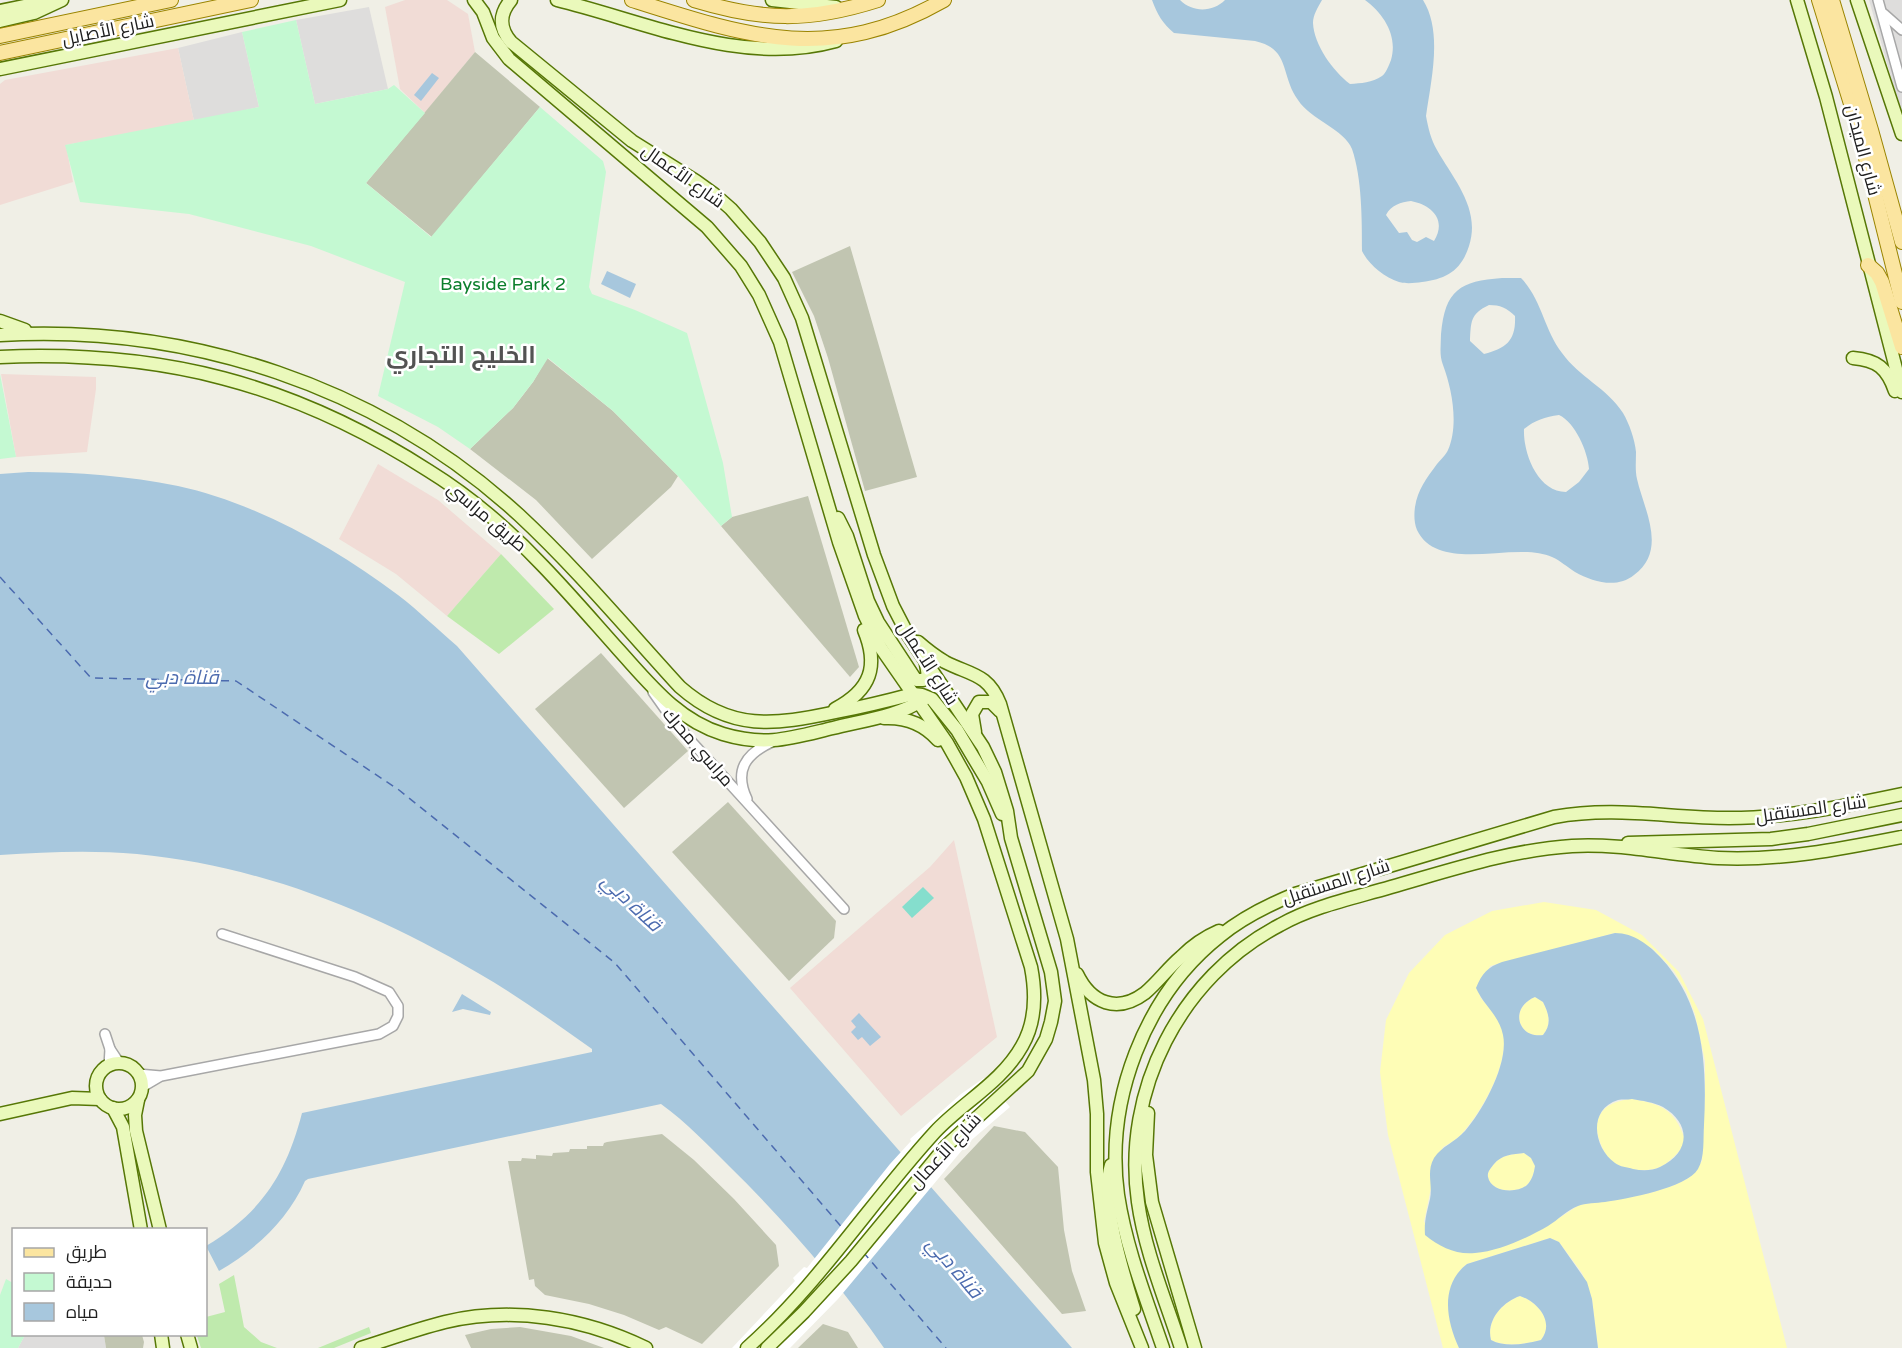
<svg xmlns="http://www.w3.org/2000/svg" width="1902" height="1348" viewBox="0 0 1902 1348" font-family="'Varela Round',Cairo,sans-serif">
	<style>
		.residential { fill: #dedddc }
		.commercial { fill: #f1dcd6 }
		.construction { fill: #c1c5b1 }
		.grass { fill: #bfeaad }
		.sand { fill: #fefdb6; fill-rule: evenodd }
		.park { fill: #c4f9d2 }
		.pitch { fill: #85decd }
		.water { fill: #a7c7dd; fill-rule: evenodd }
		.pier { fill: #fff }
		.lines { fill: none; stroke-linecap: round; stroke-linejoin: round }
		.ferry { stroke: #4c6baf; stroke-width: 1.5; stroke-dasharray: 8 6; stroke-linecap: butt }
		.street-casing { stroke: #a7a7a7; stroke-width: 12 }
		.secondary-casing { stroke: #567706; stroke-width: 15 }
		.primary-casing { stroke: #9a8401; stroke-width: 16 }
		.street { stroke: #fff; stroke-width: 9 }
		.secondary { stroke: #eaf9bb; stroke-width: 12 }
		.primary { stroke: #fbe5a0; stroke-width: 14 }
		.labels { text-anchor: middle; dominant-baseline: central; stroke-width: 5; stroke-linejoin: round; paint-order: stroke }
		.street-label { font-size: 18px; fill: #202020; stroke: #fff }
		.park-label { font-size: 18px; fill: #0c7f2c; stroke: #fff }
		.water-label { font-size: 20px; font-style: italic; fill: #4c6baf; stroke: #fff }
		.district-label { font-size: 24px; font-weight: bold; fill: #535353; stroke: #fff }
	</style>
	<rect width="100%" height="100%" fill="#f0efe6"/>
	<!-- residential -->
	<g class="residential">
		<polygon points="1869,0 1902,0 1902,116"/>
		<polygon points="369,7 388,89 315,104 296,20"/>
		<polygon points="242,32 259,107 194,121 178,48"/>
		<polygon points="25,1335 104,1335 106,1348 18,1348"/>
	</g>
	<!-- commercial -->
	<g class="commercial">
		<polygon points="405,0 447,0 468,14 475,52 425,113 400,89 385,7"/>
		<polygon points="178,48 194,121 66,145 73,182 0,205 0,84 5,80"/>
		<polygon points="1,374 96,377 96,389 87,452 16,457"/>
		<polygon points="378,464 438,500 501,554 447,616 396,574 339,539"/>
		<polygon points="954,840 997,1037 901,1116 790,988 930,867"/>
	</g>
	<!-- construction -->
	<g class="construction">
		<polygon points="475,52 540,107 432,237 366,183"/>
		<polygon points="850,246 917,477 865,491 828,358 814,316 792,272"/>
		<polygon points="547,358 613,411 678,476 671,487 592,559 536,500 470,449 513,408 533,382"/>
		<polygon points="808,496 859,667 850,677 721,526 732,517"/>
		<polygon points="601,653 688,751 624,808 535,709"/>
		<polygon points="728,802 836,921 834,938 789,981 672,852"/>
		<polygon points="994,1126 1025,1132 1058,1167 1064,1230 1072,1271 1086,1311 1062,1314 944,1179"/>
		<polygon points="662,1134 694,1160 734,1199 776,1245 779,1266 702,1344 666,1327 659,1330 624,1315 589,1304 545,1295 535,1286 534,1279 529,1280 508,1161 521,1161 522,1158 536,1159 536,1155 552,1156 553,1153 569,1152 570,1149 587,1149 587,1146 603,1146 604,1143 607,1142"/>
		<polygon points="823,1324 848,1332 858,1348 798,1348"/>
		<polygon points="520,1327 571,1336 604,1348 471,1348 465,1335 491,1329"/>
		<polygon points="104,1335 142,1335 144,1342 143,1348 106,1348"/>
	</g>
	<!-- grass -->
	<g class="grass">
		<polygon points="501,554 554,609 499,654 447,616"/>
		<polygon points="234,1275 244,1327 261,1342 277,1348 201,1348 197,1336 198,1335 206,1334 206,1317 225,1312 219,1284"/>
		<polygon points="369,1327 371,1333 334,1348 318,1348"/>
	</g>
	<!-- sand -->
	<g class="sand">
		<path d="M1544,902L1596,910L1642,935L1679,972L1703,1019L1787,1348H1598L1592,1299L1582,1273L1559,1242L1550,1238L1467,1264C1441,1284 1447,1321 1459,1348H1443L1388,1135L1380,1072L1386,1020L1409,973L1445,935L1492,911ZM1615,933L1652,948L1674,971L1686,991L1695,1014L1705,1061V1093L1702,1161L1689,1178L1672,1186L1650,1193L1579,1205L1547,1226L1523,1237L1497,1247L1475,1253L1424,1222L1431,1188L1443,1147C1451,1143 1459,1138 1465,1130C1485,1106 1515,1054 1500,1022C1496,1013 1486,1005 1480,997L1490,966Z"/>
		<path d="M1535,997L1543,1002C1549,1014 1552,1024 1543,1035C1516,1038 1510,1007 1535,997Z"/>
		<path d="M1632,1099C1662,1104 1674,1109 1685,1139C1683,1149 1676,1155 1669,1161C1661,1168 1654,1170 1643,1170C1635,1170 1623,1168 1616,1164C1608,1159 1603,1151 1600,1142C1590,1115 1606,1101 1632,1099Z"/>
		<path d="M1524,1153L1531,1158L1535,1166C1534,1172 1533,1178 1528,1184C1519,1194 1491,1193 1488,1177C1487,1172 1491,1168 1494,1164C1501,1155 1513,1154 1524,1153Z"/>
		<path d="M1520,1296C1538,1302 1555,1322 1541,1340C1525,1344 1506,1348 1491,1340C1486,1321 1502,1302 1520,1296Z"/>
	</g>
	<!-- park -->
	<g class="park">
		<polygon points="296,20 315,104 388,89 394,85 425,113 366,183 431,237 540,107 603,161 606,172 589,287 592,294 635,310 687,333 723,463 732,517 721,526 678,476 613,411 548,358 533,382 513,408 470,449 438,427 378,396 405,282 311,246 189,214 80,202 65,145 259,107 242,32"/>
		<polygon points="0,374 16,457 0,459"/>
		<polygon points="6,1279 13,1283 14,1334 25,1335 18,1348 0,1348 0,1295"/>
	</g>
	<!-- pitch -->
	<polygon class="pitch" points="923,887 934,898 912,918 902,907"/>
	<!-- water -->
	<g class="water">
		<path d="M1152,0H1180C1193,13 1213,12 1225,0H1322C1318,7 1313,15 1313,23C1314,45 1333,71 1350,84C1361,83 1372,83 1382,76C1386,73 1389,65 1391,60C1398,36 1384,14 1365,0H1423C1443,32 1431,80 1426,116C1428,127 1431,140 1437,150C1454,180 1481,209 1469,246C1461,271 1446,279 1422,282C1415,283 1406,284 1399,282C1384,277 1369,265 1362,251C1362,220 1362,178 1352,149C1344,129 1311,120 1298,100C1280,75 1291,49 1255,41L1174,33C1163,24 1157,14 1152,0ZM1411,201C1432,205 1447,220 1434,241L1426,237L1417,242L1412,240L1407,232L1399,233L1386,215C1391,205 1401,202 1411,201Z"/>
		<polygon points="432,73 439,78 421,101 414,95"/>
		<polygon points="607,271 636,284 630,298 601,284"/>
		<path d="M1502,278H1521C1542,300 1544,330 1562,353C1579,377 1607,388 1623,413C1629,423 1635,440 1636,452C1636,461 1635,470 1637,479C1644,510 1668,550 1634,575C1617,589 1593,582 1575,572C1567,567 1561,561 1552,557C1515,540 1439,575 1417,530C1414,523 1414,514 1415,507C1418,489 1426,479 1437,464C1441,459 1446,455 1448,450C1459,425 1452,389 1443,365C1439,355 1441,345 1441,334C1445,290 1460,281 1502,278ZM1489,305C1500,305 1507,308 1515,316C1516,340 1507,348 1484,354L1470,341C1471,322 1470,314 1489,305ZM1559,415C1575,422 1588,452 1589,469L1579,482L1566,492C1538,492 1523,454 1524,429C1535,420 1545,417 1559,415Z"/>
		<path d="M28,472C78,472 128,476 178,486C256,503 334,547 398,595C419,611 437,629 457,646L1072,1348H884C839,1283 786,1222 729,1166C708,1145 686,1122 661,1104L308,1179L305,1181C288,1220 255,1250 219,1271L206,1246C261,1213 286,1175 302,1113L592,1052V1049C555,1023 518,996 478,973C372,911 261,866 137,854C91,850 46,852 0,855V474Z"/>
		<path d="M1615,933C1634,933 1649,945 1661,958C1704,1004 1707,1065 1704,1125C1703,1139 1705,1157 1698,1169C1687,1188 1626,1199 1605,1202C1597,1203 1585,1203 1578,1206C1567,1210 1558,1220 1548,1226C1527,1238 1499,1251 1475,1253C1456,1255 1440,1247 1425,1235C1424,1221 1427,1212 1430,1199C1433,1185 1426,1172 1434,1158C1442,1146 1455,1142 1465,1131C1483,1110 1509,1063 1503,1035C1499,1015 1484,1006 1476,988C1482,973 1488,967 1502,962ZM1535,997L1543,1002C1549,1014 1552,1024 1543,1035C1516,1038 1510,1007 1535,997ZM1632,1099C1643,1101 1653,1102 1663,1107C1692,1124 1690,1153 1660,1167C1652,1171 1642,1171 1633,1169C1627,1167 1620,1167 1615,1163C1594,1148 1587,1110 1618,1100C1622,1099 1627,1100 1632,1099ZM1524,1153L1531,1158L1535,1166C1534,1172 1533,1178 1528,1184C1519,1194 1491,1193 1488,1177C1487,1172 1491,1168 1494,1164C1501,1155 1513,1154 1524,1153Z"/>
		<polygon points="462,994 491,1012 490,1015 463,1009 452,1012"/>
		<polygon points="859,1013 881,1037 870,1046 862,1037 858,1040 851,1032 856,1027 851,1021"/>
		<path d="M1550,1238L1559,1242L1587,1282L1592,1299L1598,1348H1459C1446,1320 1440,1285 1467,1264ZM1520,1296C1538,1302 1555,1322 1541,1340C1525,1344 1506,1348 1491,1340C1486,1321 1502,1302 1520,1296Z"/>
	</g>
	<!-- pier -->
	<polygon class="pier" points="984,1078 1010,1107 968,1143 838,1299 790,1348 732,1348 795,1281 793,1278 804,1267 807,1268 890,1164 911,1141 910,1139 961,1094"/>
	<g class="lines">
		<!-- ferry -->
		<g class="ferry">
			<polyline points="0,577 91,678 236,681 399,790 615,963 845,1231"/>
			<polyline points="863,1252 946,1348"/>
		</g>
		<defs>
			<g id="street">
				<polyline points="1878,0 1902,87"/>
				<polyline points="1884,14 1902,30"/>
				<polyline points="653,692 665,709 690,740 844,909"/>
				<path d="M747,799C734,771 745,754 772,742"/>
				<polyline points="105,1034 110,1049 120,1064"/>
				<polyline points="109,1066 110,1049"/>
				<polyline points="138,1074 161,1076 379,1034 393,1026 398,1016 398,1006 389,992 355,977 222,934"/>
				<polyline points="142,1087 159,1077"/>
			</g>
			<g id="secondary">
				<path d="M474,0L483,12L493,38L509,59L707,227L741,266L759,295L780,342L839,542L865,616L881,648L947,743L966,777L984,819L1031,967C1036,993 1036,1022 1022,1046C1002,1082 962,1103 935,1132C870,1203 819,1284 747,1348"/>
				<path d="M511,0C499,14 499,28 511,42L632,141L696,181L714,194L731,209L760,242L784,278L802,318L874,555L893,606L908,635L983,747L995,772L1007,811L1011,838L1051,972L1055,1001L1051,1022L1046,1039L1028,1071L946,1146L851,1261L804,1312L767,1348"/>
				<path d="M557,0C647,22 742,67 836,41"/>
				<polyline points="772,0 836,7"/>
				<polyline points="1797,0 1826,97 1902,392"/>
				<polyline points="1857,0 1902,134"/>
				<polyline points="0,11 49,1"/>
				<polyline points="0,21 34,13 62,0"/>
				<polyline points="0,69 340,0"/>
				<polyline points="0,321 25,330"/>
				<path d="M0,335C189,324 378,386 519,515C576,568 627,629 680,687C731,732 775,725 836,712C862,707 887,701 913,694L922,695L932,699L957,730L988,782L1002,814"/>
				<path d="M0,357C161,350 292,383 429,471C471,497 509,530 543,566C569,593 593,621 618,649C649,683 677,720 723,734C766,747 791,738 833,728C860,721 900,716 924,699"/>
				<path d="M1853,358C1877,360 1887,368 1895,391"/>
				<polyline points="838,518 847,536 868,601 878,622 916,680 923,680 928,676 926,664"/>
				<path d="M918,642C926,649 935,656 945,662C970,675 988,673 1000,704L1067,939L1094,1080L1097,1114V1172L1105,1243L1116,1283L1142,1348"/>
				<path d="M835,709C871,690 879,666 864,630"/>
				<path d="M884,718C905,717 924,724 938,740"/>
				<polyline points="975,732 972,714 979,702 991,702 1000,711"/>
				<polyline points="1628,843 1771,839 1808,834 1902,815"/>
				<path d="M1077,974C1091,1003 1117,1014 1145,993C1158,982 1168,968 1181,957C1192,946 1205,937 1219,931"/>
				<circle cx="119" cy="1086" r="23"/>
				<polyline points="138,1100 135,1115 136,1131 160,1230"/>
				<polyline points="113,1108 123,1127 141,1230"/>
				<polyline points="1148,1113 1146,1155 1152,1202 1195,1348"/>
				<polyline points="0,1114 72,1098 100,1099"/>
				<path d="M1111,1165C1100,1201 1123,1273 1134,1309"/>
				<polyline points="161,1334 163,1348"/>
				<polyline points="187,1334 191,1348"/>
				<path d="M361,1348C389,1339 417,1329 445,1322C513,1306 584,1318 646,1348"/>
				<path d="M1163,1348C1146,1298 1126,1248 1118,1195C1105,1101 1144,996 1220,936C1242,918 1268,905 1295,894L1554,817C1615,806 1668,818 1729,818C1787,818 1845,806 1902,794"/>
				<path d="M1181,1348C1166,1301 1145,1252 1138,1202C1122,1091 1180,977 1280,925C1314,906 1354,898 1391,887C1451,870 1510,850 1572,846C1621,843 1669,855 1718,858C1781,861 1841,849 1902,837"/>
			</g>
			<g id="primary">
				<path d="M632,0C748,37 830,65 944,0"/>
				<path d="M694,0C763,21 809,22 878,0"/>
				<polyline points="1819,0 1859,130 1902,302"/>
				<polyline points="1832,0 1871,130 1902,242"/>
				<polyline points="0,36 171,0"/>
				<polyline points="0,53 251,0"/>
				<polyline points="1868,265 1877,273 1882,282 1902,347"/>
			</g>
		</defs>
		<!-- street casing -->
		<use href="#street" class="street-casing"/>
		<!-- secondary casing -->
		<use href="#secondary" class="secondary-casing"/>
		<!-- primary casing -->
		<use href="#primary" class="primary-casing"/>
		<!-- street -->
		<use href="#street" class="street"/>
		<!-- secondary -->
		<use href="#secondary" class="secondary"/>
		<!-- primary -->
		<use href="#primary" class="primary"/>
	</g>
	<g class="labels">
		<!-- street labels -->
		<g class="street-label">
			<text transform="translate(108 30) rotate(-12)">شارع الأصايل</text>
			<text transform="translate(1863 150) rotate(75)">شارع الميدان</text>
			<text transform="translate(683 176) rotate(35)">شارع الأعمال</text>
			<text transform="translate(487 517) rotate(40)">طريق مراسي</text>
			<text transform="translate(928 663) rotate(57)">شارع الأعمال</text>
			<text transform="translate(698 747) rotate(49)">مراسي محرك</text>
			<text transform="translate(1811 809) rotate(-8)">شارع المستقبل</text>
			<text transform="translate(1336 882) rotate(-18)">شارع المستقبل</text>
			<text transform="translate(945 1151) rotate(-47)">شارع الأعمال</text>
		</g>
		<!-- park labels -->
		<g class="park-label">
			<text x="503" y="284">Bayside Park 2</text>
		</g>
		<!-- water labels -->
		<g class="water-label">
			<text x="182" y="678">قناة دبي</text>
			<text transform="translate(631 903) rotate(43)">قناة دبي</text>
			<text transform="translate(954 1268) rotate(49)">قناة دبي</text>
		</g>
		<!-- district labels -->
		<g class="district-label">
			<text x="461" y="355">الخليج التجاري</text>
		</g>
	</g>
	<!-- legend -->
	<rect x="12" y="1228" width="195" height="108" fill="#ffffff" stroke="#a6a6a6" stroke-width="1.5"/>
	<rect x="24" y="1248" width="30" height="9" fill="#fbe5a0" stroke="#a6a6a6" stroke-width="1.5"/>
	<text x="66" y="1258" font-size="18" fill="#202020">طريق</text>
	<rect x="24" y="1273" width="30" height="18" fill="#c4f9d2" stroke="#a6a6a6" stroke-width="1.5"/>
	<text x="66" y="1288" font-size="18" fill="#202020">حديقة</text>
	<rect x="24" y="1303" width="30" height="18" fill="#a7c7dd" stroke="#a6a6a6" stroke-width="1.5"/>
	<text x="66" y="1318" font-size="18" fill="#202020">مياه</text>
</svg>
